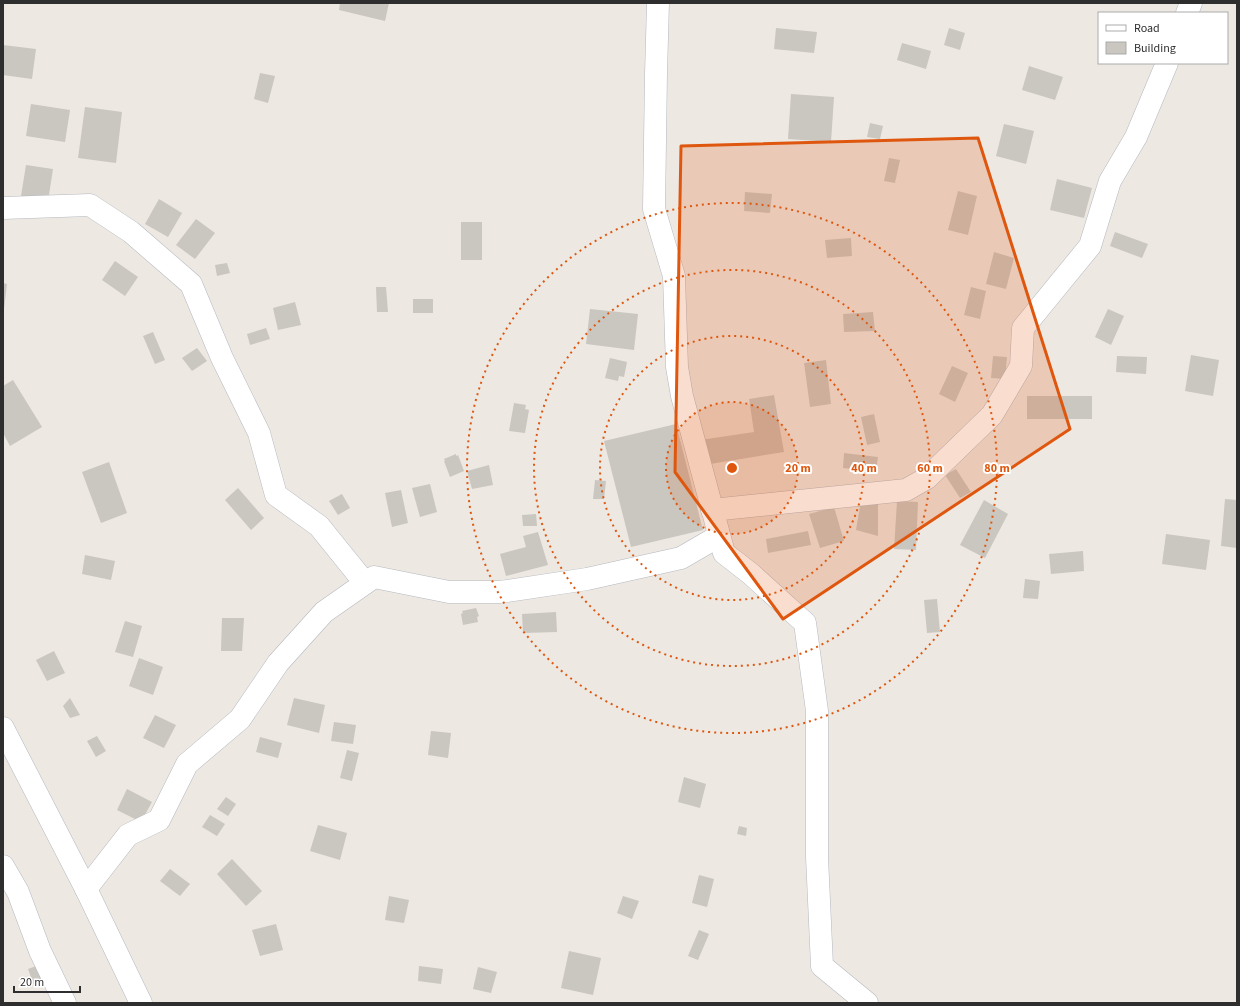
<svg xmlns="http://www.w3.org/2000/svg" width="1240" height="1006" viewBox="0 0 1240 1006" font-family="'Source Sans 3',sans-serif">
	<style>
		.building { fill: #cac6c0 }
		.lines { fill: none; stroke-linecap: round; stroke-linejoin: round }
		.street-casing { stroke: #b5b8c0; stroke-width: 23 }
		.secondary-casing { stroke: #b5b8c0; stroke-width: 23 }
		.street { stroke: #fff; stroke-width: 22 }
		.secondary { stroke: #fff; stroke-width: 22 }
		.marked { fill: #df570e; fill-opacity: 0.2; stroke: #df570e; stroke-width: 3; stroke-linejoin: round }
		.ring { fill: none; stroke: #df570e; stroke-width: 2; stroke-dasharray: 2 4 }
		.centre { fill: #df570e; stroke: #fff; stroke-width: 2 }
		.ring-label { font-size: 12px; text-anchor: middle; font-weight: bold; fill: #df570e; stroke: #fff; stroke-width: 4; stroke-linejoin: round; paint-order: stroke }
	</style>
	<rect width="100%" height="100%" fill="#ede8e2"/>
	<!-- building -->
	<g class="building">
		<polygon points="340,3 389,3 385,21 339,10"/>
		<polygon points="776,28 817,32 814,53 774,49"/>
		<polygon points="949,28 965,33 960,50 944,45"/>
		<polygon points="902,43 931,51 926,69 897,60"/>
		<polygon points="3,45 36,49 32,79 3,75"/>
		<polygon points="1029,66 1063,77 1055,100 1022,90"/>
		<polygon points="260,73 275,76 268,103 254,99"/>
		<polygon points="791,94 834,97 831,142 788,139"/>
		<polygon points="31,104 70,110 65,142 26,136"/>
		<polygon points="85,107 122,112 116,163 78,158"/>
		<polygon points="870,123 883,126 880,139 867,137"/>
		<polygon points="1004,124 1034,131 1026,164 996,156"/>
		<polygon points="889,158 900,160 895,183 884,181"/>
		<polygon points="26,165 53,169 48,201 21,196"/>
		<polygon points="1057,179 1092,188 1084,218 1050,210"/>
		<polygon points="958,191 977,196 968,235 948,230"/>
		<polygon points="745,192 772,194 770,213 744,211"/>
		<polygon points="159,199 182,213 168,237 145,224"/>
		<polygon points="196,219 215,233 195,259 176,245"/>
		<rect x="461" y="222" width="21" height="38"/>
		<polygon points="1115,232 1148,244 1142,258 1110,246"/>
		<polygon points="851,238 852,256 827,258 825,240"/>
		<polygon points="994,252 1014,258 1006,289 986,284"/>
		<polygon points="115,261 138,277 125,296 102,280"/>
		<polygon points="227,263 230,273 217,276 215,265"/>
		<polygon points="3,283 7,284 4,309 3,309"/>
		<polygon points="376,287 386,287 388,312 377,312"/>
		<polygon points="971,287 986,291 980,319 964,315"/>
		<rect x="413" y="299" width="20" height="14"/>
		<polygon points="295,302 301,325 278,330 273,308"/>
		<polygon points="590,309 638,314 634,350 586,344"/>
		<polygon points="1108,309 1124,316 1111,345 1095,337"/>
		<polygon points="873,312 875,331 844,332 843,314"/>
		<polygon points="266,328 270,339 250,345 247,334"/>
		<polygon points="153,332 165,360 155,364 143,336"/>
		<polygon points="197,348 207,361 192,371 182,358"/>
		<polygon points="1191,355 1219,360 1213,396 1185,391"/>
		<polygon points="993,356 1007,357 1005,379 991,378"/>
		<polygon points="1117,356 1147,357 1146,374 1116,372"/>
		<polygon points="610,358 627,362 624,377 619,376 618,381 605,378"/>
		<polygon points="826,360 831,404 810,407 804,363"/>
		<polygon points="952,366 968,373 955,402 939,394"/>
		<polygon points="13,380 42,427 10,446 3,433 3,386"/>
		<polygon points="774,395 784,452 704,465 700,440 754,432 749,399"/>
		<rect x="1027" y="396" width="65" height="23"/>
		<polygon points="514,403 526,405 525,409 529,410 525,433 509,431"/>
		<polygon points="874,414 880,442 867,445 861,417"/>
		<polygon points="676,424 703,530 631,547 604,441"/>
		<polygon points="844,453 878,457 876,472 843,468"/>
		<polygon points="456,454 456,456 458,455 464,471 450,477 444,461 445,461 444,459"/>
		<polygon points="109,462 127,513 101,523 82,472"/>
		<polygon points="489,465 493,485 472,489 467,471"/>
		<polygon points="956,469 971,492 960,498 945,475"/>
		<polygon points="595,480 606,481 604,499 593,499"/>
		<polygon points="430,484 437,512 420,517 412,488"/>
		<polygon points="238,488 264,518 251,530 225,500"/>
		<polygon points="401,490 408,523 392,527 385,493"/>
		<polygon points="342,494 350,508 338,515 329,501"/>
		<polygon points="1225,499 1237,500 1237,548 1221,546"/>
		<polygon points="984,500 1008,514 985,558 960,545"/>
		<polygon points="897,501 918,502 916,550 894,549"/>
		<polygon points="878,504 878,536 856,530 860,506"/>
		<polygon points="834,507 844,541 820,548 809,514"/>
		<polygon points="536,514 537,526 523,526 522,515"/>
		<polygon points="808,531 811,545 768,553 766,539"/>
		<polygon points="538,532 548,565 506,576 500,554 526,547 523,536"/>
		<polygon points="1166,534 1210,540 1206,570 1162,564"/>
		<polygon points="1083,551 1084,571 1051,574 1049,554"/>
		<polygon points="85,555 115,561 111,580 82,574"/>
		<polygon points="1025,579 1040,581 1038,599 1023,598"/>
		<polygon points="937,599 940,632 927,633 924,600"/>
		<polygon points="476,608 479,616 477,617 478,622 463,625 461,614 463,613 462,611"/>
		<polygon points="556,612 557,632 523,633 522,614"/>
		<polygon points="222,618 244,618 242,651 221,651"/>
		<polygon points="125,621 142,626 133,657 115,652"/>
		<polygon points="54,651 65,673 47,681 36,660"/>
		<polygon points="139,658 163,667 153,695 129,686"/>
		<polygon points="70,698 80,715 70,718 63,706"/>
		<polygon points="294,698 325,705 319,733 287,725"/>
		<polygon points="155,715 176,725 164,748 143,738"/>
		<polygon points="334,722 356,725 353,744 331,741"/>
		<polygon points="431,731 451,733 448,758 428,755"/>
		<polygon points="97,736 106,751 96,757 87,741"/>
		<polygon points="260,737 282,743 278,758 256,752"/>
		<polygon points="347,750 359,753 352,781 340,778"/>
		<polygon points="684,777 706,784 700,808 678,802"/>
		<polygon points="127,789 152,802 141,822 117,810"/>
		<polygon points="226,797 236,804 228,816 217,809"/>
		<polygon points="210,815 225,824 217,836 202,827"/>
		<polygon points="318,825 347,833 340,860 310,851"/>
		<polygon points="739,826 747,828 746,836 737,834"/>
		<polygon points="232,859 262,891 246,906 217,874"/>
		<polygon points="170,869 190,884 180,896 160,881"/>
		<polygon points="699,875 714,879 707,907 692,903"/>
		<polygon points="389,896 409,900 404,923 385,920"/>
		<polygon points="623,896 639,901 632,919 617,913"/>
		<polygon points="276,924 283,950 260,956 252,930"/>
		<polygon points="699,930 709,934 698,960 688,956"/>
		<polygon points="569,951 601,958 593,995 561,988"/>
		<polygon points="39,965 45,982 34,985 28,969"/>
		<polygon points="419,966 443,969 441,984 418,981"/>
		<polygon points="478,967 497,972 491,993 473,989"/>
	</g>
	<g class="lines">
		<defs>
			<g id="street">
				<polyline points="658,3 656,74 654,209 674,276 677,367 682,396 724,553 751,574 805,623 817,711 817,857 822,966 867,1003"/>
				<polyline points="1187,13 1191,3"/>
				<polyline points="3,208 90,205 131,232 191,284 222,358 259,433 276,495 319,526 365,583"/>
				<polyline points="712,510 906,490 927,478 992,415 1021,366 1023,328 1090,246 1110,181 1136,137 1167,63"/>
				<polyline points="3,866 18,892 40,951 65,1003"/>
				<polyline points="86,889 128,835 159,820 187,764 240,719 278,663 324,612 374,577 449,592 500,592 587,579 681,558 719,536"/>
			</g>
			<polyline id="secondary" points="3,728 86,889 141,1003"/>
		</defs>
		<!-- street casing -->
		<use href="#street" class="street-casing"/>
		<!-- secondary casing -->
		<use href="#secondary" class="secondary-casing"/>
		<!-- street -->
		<use href="#street" class="street"/>
		<!-- secondary -->
		<use href="#secondary" class="secondary"/>
	</g>
	<!-- marked area -->
	<path class="marked" d="M978,138L1070,429L783,619L675,472L681,146Z"/>
	<!-- distance rings -->
	<circle cx="732" cy="468" r="66" fill="#df570e" fill-opacity=".12"/>
	<g class="ring">
		<circle cx="732" cy="468" r="66"/>
		<circle cx="732" cy="468" r="132"/>
		<circle cx="732" cy="468" r="198"/>
		<circle cx="732" cy="468" r="265"/>
	</g>
	<circle cx="732" cy="468" r="6" class="centre"/>
	<g class="ring-label">
		<text x="798" y="472">20 m</text>
		<text x="864" y="472">40 m</text>
		<text x="930" y="472">60 m</text>
		<text x="997" y="472">80 m</text>
	</g>
	<!-- border -->
	<rect width="1240" height="1006" fill="none" stroke="#2e2e2e" stroke-width="8"/>
	<!-- legend -->
	<rect x="1098" y="12" width="130" height="52" fill="#ffffff" stroke="#ababab"/>
	<rect x="1106" y="25" width="20" height="6" fill="#ffffff" stroke="#ababab"/>
	<text x="1134" y="32" font-size="12" fill="#2e2e2e">Road</text>
	<rect x="1106" y="42" width="20" height="12" fill="#cac6c0" stroke="#ababab"/>
	<text x="1134" y="52" font-size="12" fill="#2e2e2e">Building</text>
	<!-- scale -->
	<path d="M14 986v6h66v-6" fill="none" stroke="#2e2e2e" stroke-width="2"/>
	<text x="20" y="986" font-size="12" fill="#2e2e2e" stroke="#ffffff" stroke-width="3" paint-order="stroke">20 m</text>
</svg>
